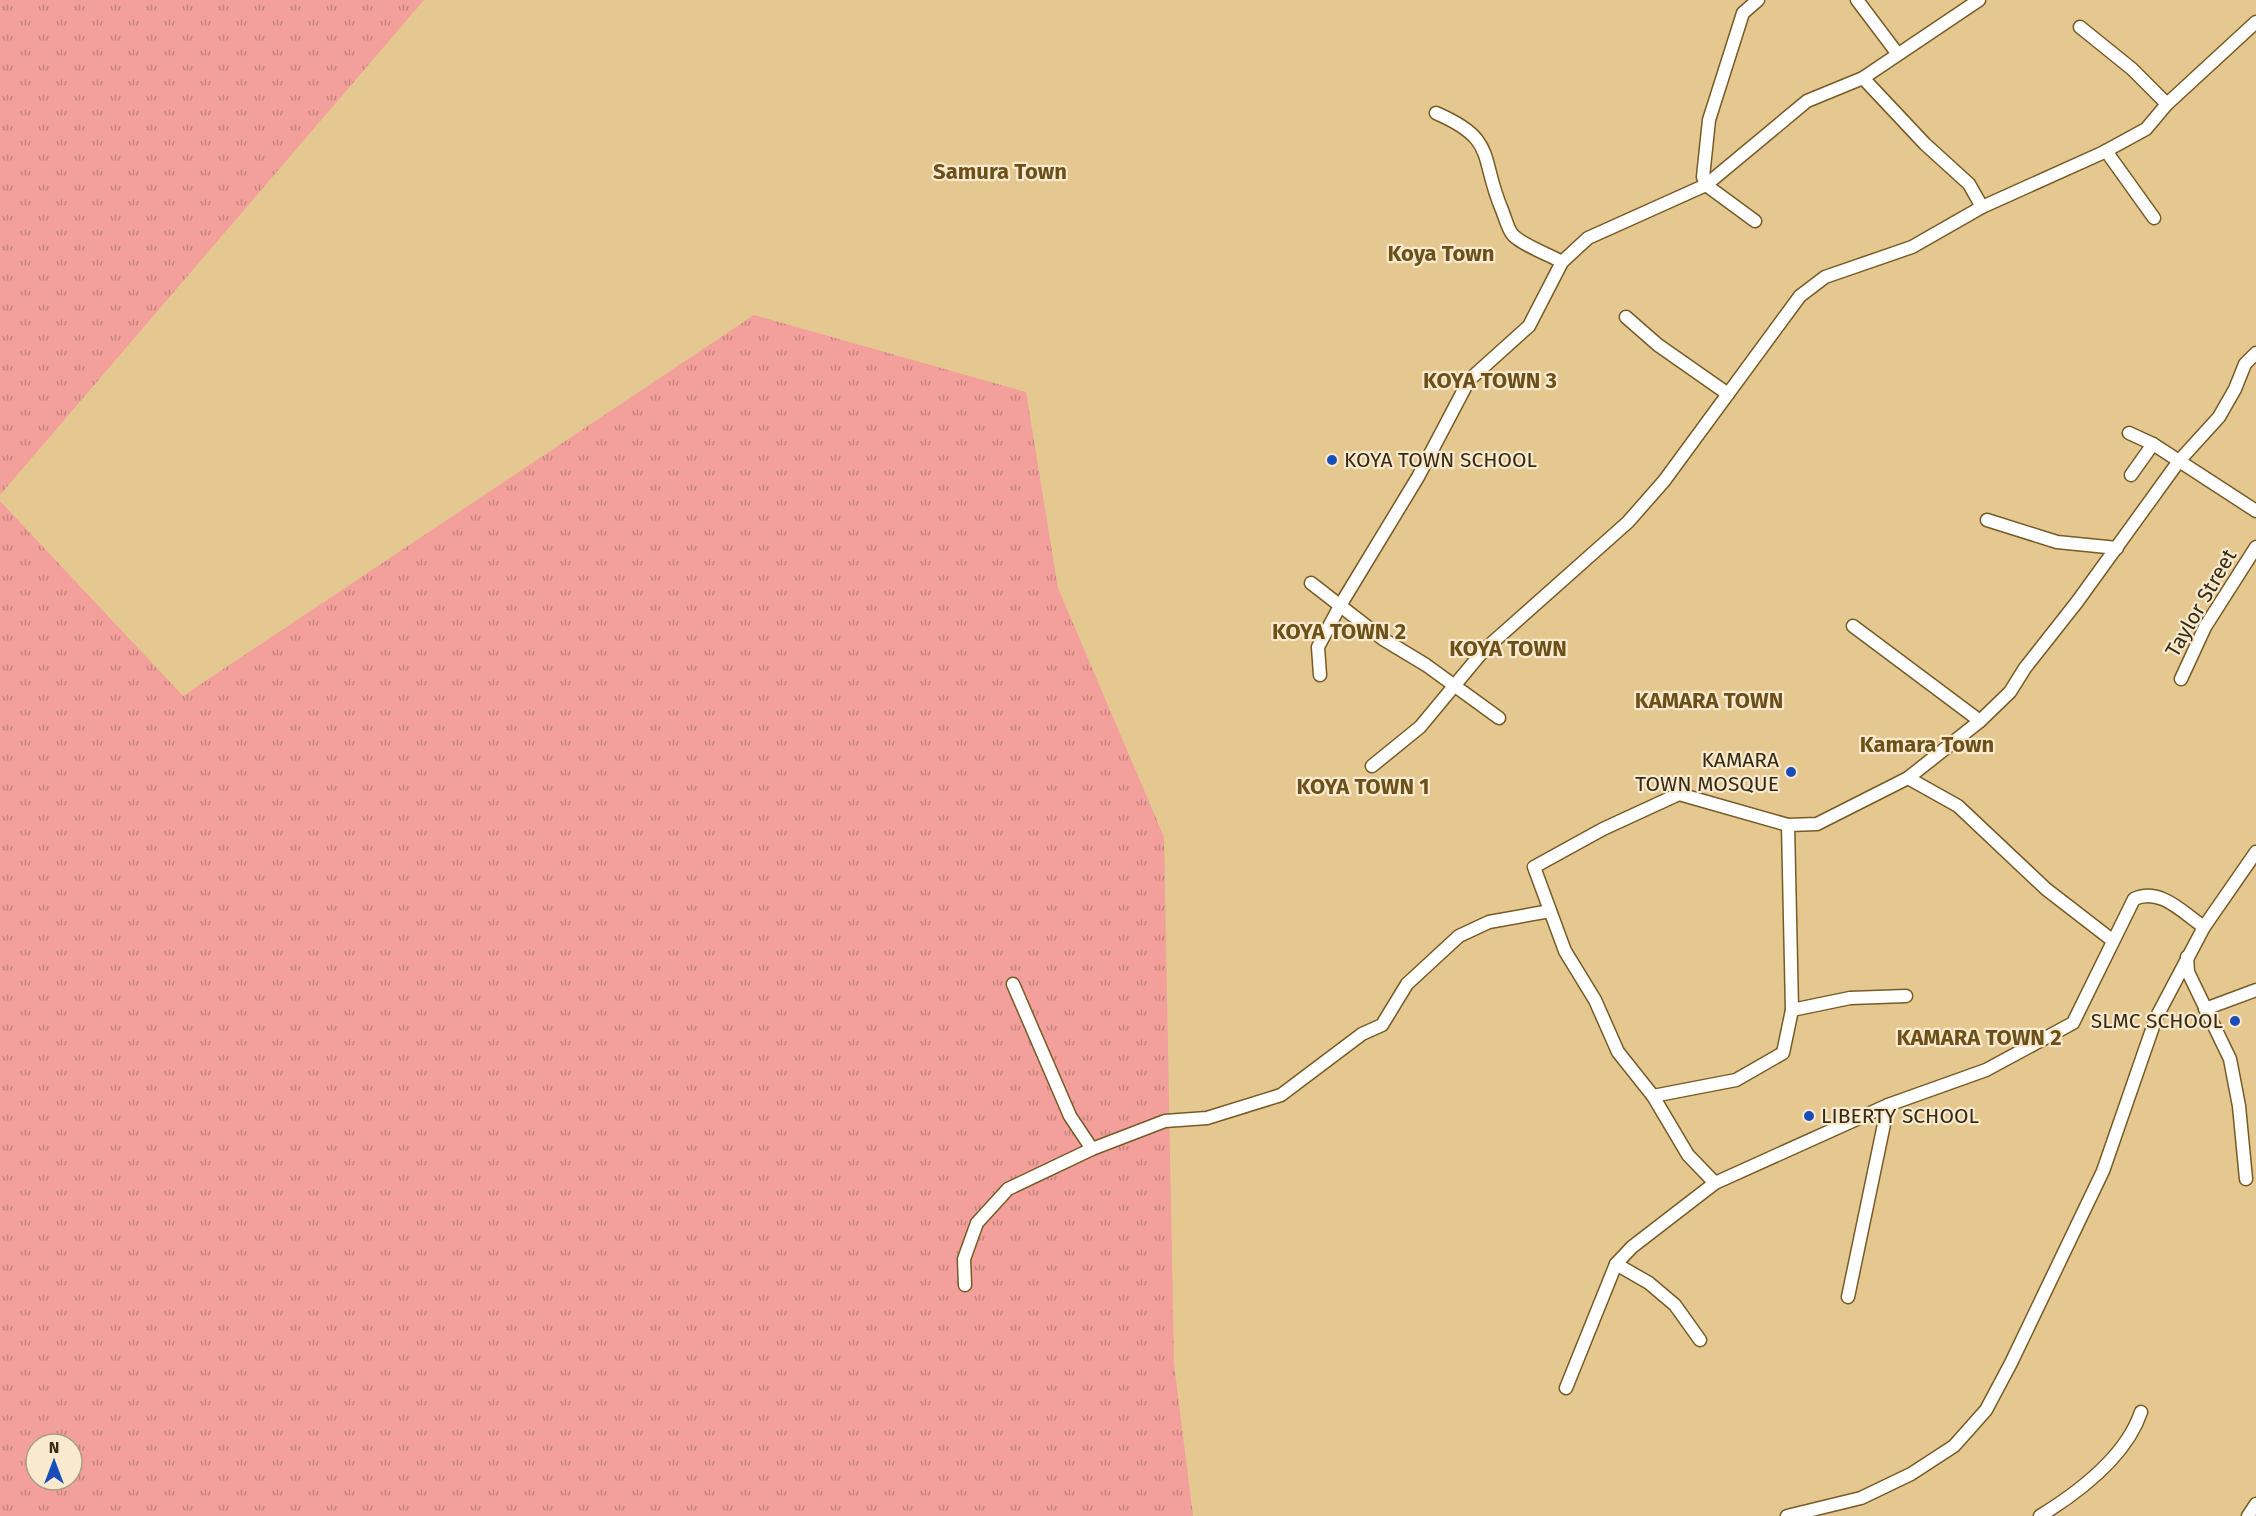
<svg xmlns="http://www.w3.org/2000/svg" width="2256" height="1516" viewBox="0 0 2256 1516" font-family="'Fira Sans',sans-serif">
	<style>
		.grass { fill: url(#grass-tufts); fill-rule: evenodd }
		.lines { fill: none; stroke-linecap: round; stroke-linejoin: round }
		.minor-casing { stroke: #765b25; stroke-width: 15 }
		.minor { stroke: #fff; stroke-width: 12 }
		.poi-dot { fill: #194eba; stroke: #f9eacf; stroke-width: 2 }
		.labels { text-anchor: middle; dominant-baseline: central; stroke-width: 4.5; stroke-linejoin: round; paint-order: stroke }
		.poi-label { font-size: 21px; fill: #352a13; stroke: #f9eacf; text-anchor: start }
		.street-label { font-size: 21px; fill: #352a13; stroke: #f9eacf }
		.neighbourhood-label { font-size: 22px; font-weight: bold; fill: #6b5019; stroke: #f9eacf }
	</style>
	<defs>
		<pattern id="grass-tufts" width="24" height="20" patternUnits="userSpaceOnUse" patternTransform="scale(1.5)"><rect width="24" height="20" fill="#f3a09c"/><path d="M3 7l-1-3M5 7V3M7 7l1-3M15 17l-1-3M17 17v-4M19 17l1-3" fill="none" stroke="#c6837e"/></pattern>
	</defs>
	<rect width="100%" height="100%" fill="#e5c790"/>
	<!-- grass -->
	<g class="grass">
		<polygon points="0,0 424,0 0,495"/>
		<path d="M754,315L1026,392L1058,588L1164,837L1174,1364L1193,1516H0V501L183,696ZM36,1444H72V1480H36Z"/>
	</g>
	<g class="lines">
		<defs>
			<g id="minor">
				<polyline points="1857,0 1897,53"/>
				<polyline points="2080,27 2132,69 2167,104"/>
				<polyline points="1863,78 1925,144 1969,184 1982,207"/>
				<path d="M1436,113C1498,140 1479,156 1502,210C1505,217 1508,230 1513,235C1522,245 1550,255 1562,262"/>
				<polyline points="2106,151 2154,218"/>
				<polyline points="1755,221 1706,185 1703,177 1709,120 1743,13 1758,0"/>
				<polyline points="1626,317 1658,345 1728,394"/>
				<polyline points="2129,433 2153,444 2256,511"/>
				<polyline points="2131,475 2153,444"/>
				<polyline points="1987,520 2057,542 2117,548"/>
				<polyline points="1311,583 1383,639 1426,665 1499,718"/>
				<polyline points="1853,626 1980,721"/>
				<polyline points="1320,675 1318,647 1341,604 1418,477 1469,380 1529,326 1562,262 1588,238 1706,185 1807,101 1863,78 1979,0"/>
				<polyline points="2181,679 2205,627 2256,547"/>
				<polyline points="1372,766 1420,727 1484,650 1628,522 1664,481 1800,296 1825,277 1912,247 1982,207 2102,153 2146,129 2167,104 2256,22"/>
				<polyline points="1908,778 1958,806 2046,889 2112,940"/>
				<polyline points="2187,957 2188,972 2230,1059 2239,1106 2246,1179"/>
				<polyline points="1013,984 1070,1116 1092,1149"/>
				<polyline points="2205,1009 2256,990"/>
				<polyline points="1792,1010 1850,998 1906,996"/>
				<polyline points="1653,1096 1736,1080 1783,1053 1792,1010 1788,825"/>
				<polyline points="1715,1183 1688,1155 1653,1096 1618,1052 1595,1000 1565,951 1534,867 1603,829 1679,794 1788,825 1817,824 1908,778 1980,721 2010,692 2025,668 2077,602 2179,461 2219,417 2235,389 2245,364 2256,353"/>
				<polyline points="1616,1264 1649,1283 1675,1305 1700,1340"/>
				<polyline points="965,1285 964,1259 977,1223 1008,1189 1092,1149 1165,1121 1207,1118 1281,1095 1362,1034 1382,1025 1407,984 1459,936 1489,922 1550,911"/>
				<polyline points="1848,1297 1888,1105"/>
				<path d="M1566,1388L1616,1264L1632,1247L1715,1183L1888,1105L1986,1070L2073,1023L2134,899C2160,887 2182,912 2204,927"/>
				<polyline points="1787,1516 1861,1498 1911,1474 1954,1446 1986,1410 2011,1363 2103,1171 2156,1018 2204,927 2256,852"/>
				<path d="M2040,1516C2079,1492 2126,1457 2141,1412"/>
				<polyline points="2248,1516 2256,1504"/>
			</g>
		</defs>
		<!-- minor casing -->
		<use href="#minor" class="minor-casing"/>
		<!-- minor -->
		<use href="#minor" class="minor"/>
	</g>
	<!-- markers -->
	<g class="poi-dot">
		<circle cx="1332" cy="460" r="6"/>
		<circle cx="1791" cy="772" r="6"/>
		<circle cx="2235" cy="1021" r="6"/>
		<circle cx="1809" cy="1116" r="6"/>
	</g>
	<g class="labels">
		<!-- poi labels -->
		<g class="poi-label">
			<text x="1344" y="460">KOYA TOWN SCHOOL</text>
			<text x="1779" y="760" text-anchor="end">KAMARA<tspan x="1779" dy="24">TOWN MOSQUE</tspan></text>
			<text x="2223" y="1021" text-anchor="end">SLMC SCHOOL</text>
			<text x="1821" y="1116">LIBERTY SCHOOL</text>
		</g>
		<!-- street labels -->
		<g class="street-label">
			<text transform="translate(2201 603) rotate(-60)">Taylor Street</text>
		</g>
		<!-- neighbourhood labels -->
		<g class="neighbourhood-label">
			<text x="1000" y="171">Samura Town</text>
			<text x="1441" y="253">Koya Town</text>
			<text x="1490" y="380">KOYA TOWN 3</text>
			<text x="1339" y="631">KOYA TOWN 2</text>
			<text x="1508" y="648">KOYA TOWN</text>
			<text x="1709" y="700">KAMARA TOWN</text>
			<text x="1927" y="744">Kamara Town</text>
			<text x="1363" y="786">KOYA TOWN 1</text>
			<text x="1979" y="1037">KAMARA TOWN 2</text>
		</g>
	</g>
	<!-- north arrow -->
	<g transform="translate(54 1462)"><circle r="28" fill="#f9eacf" stroke="#ab9d84" stroke-width="1.5"/>
	<path d="M0-4.5L10 22L0 15L-10 22Z" fill="#194eba"/>
	<text y="-9" font-size="16" font-weight="bold" text-anchor="middle" fill="#352a13">N</text>
	</g>
</svg>
